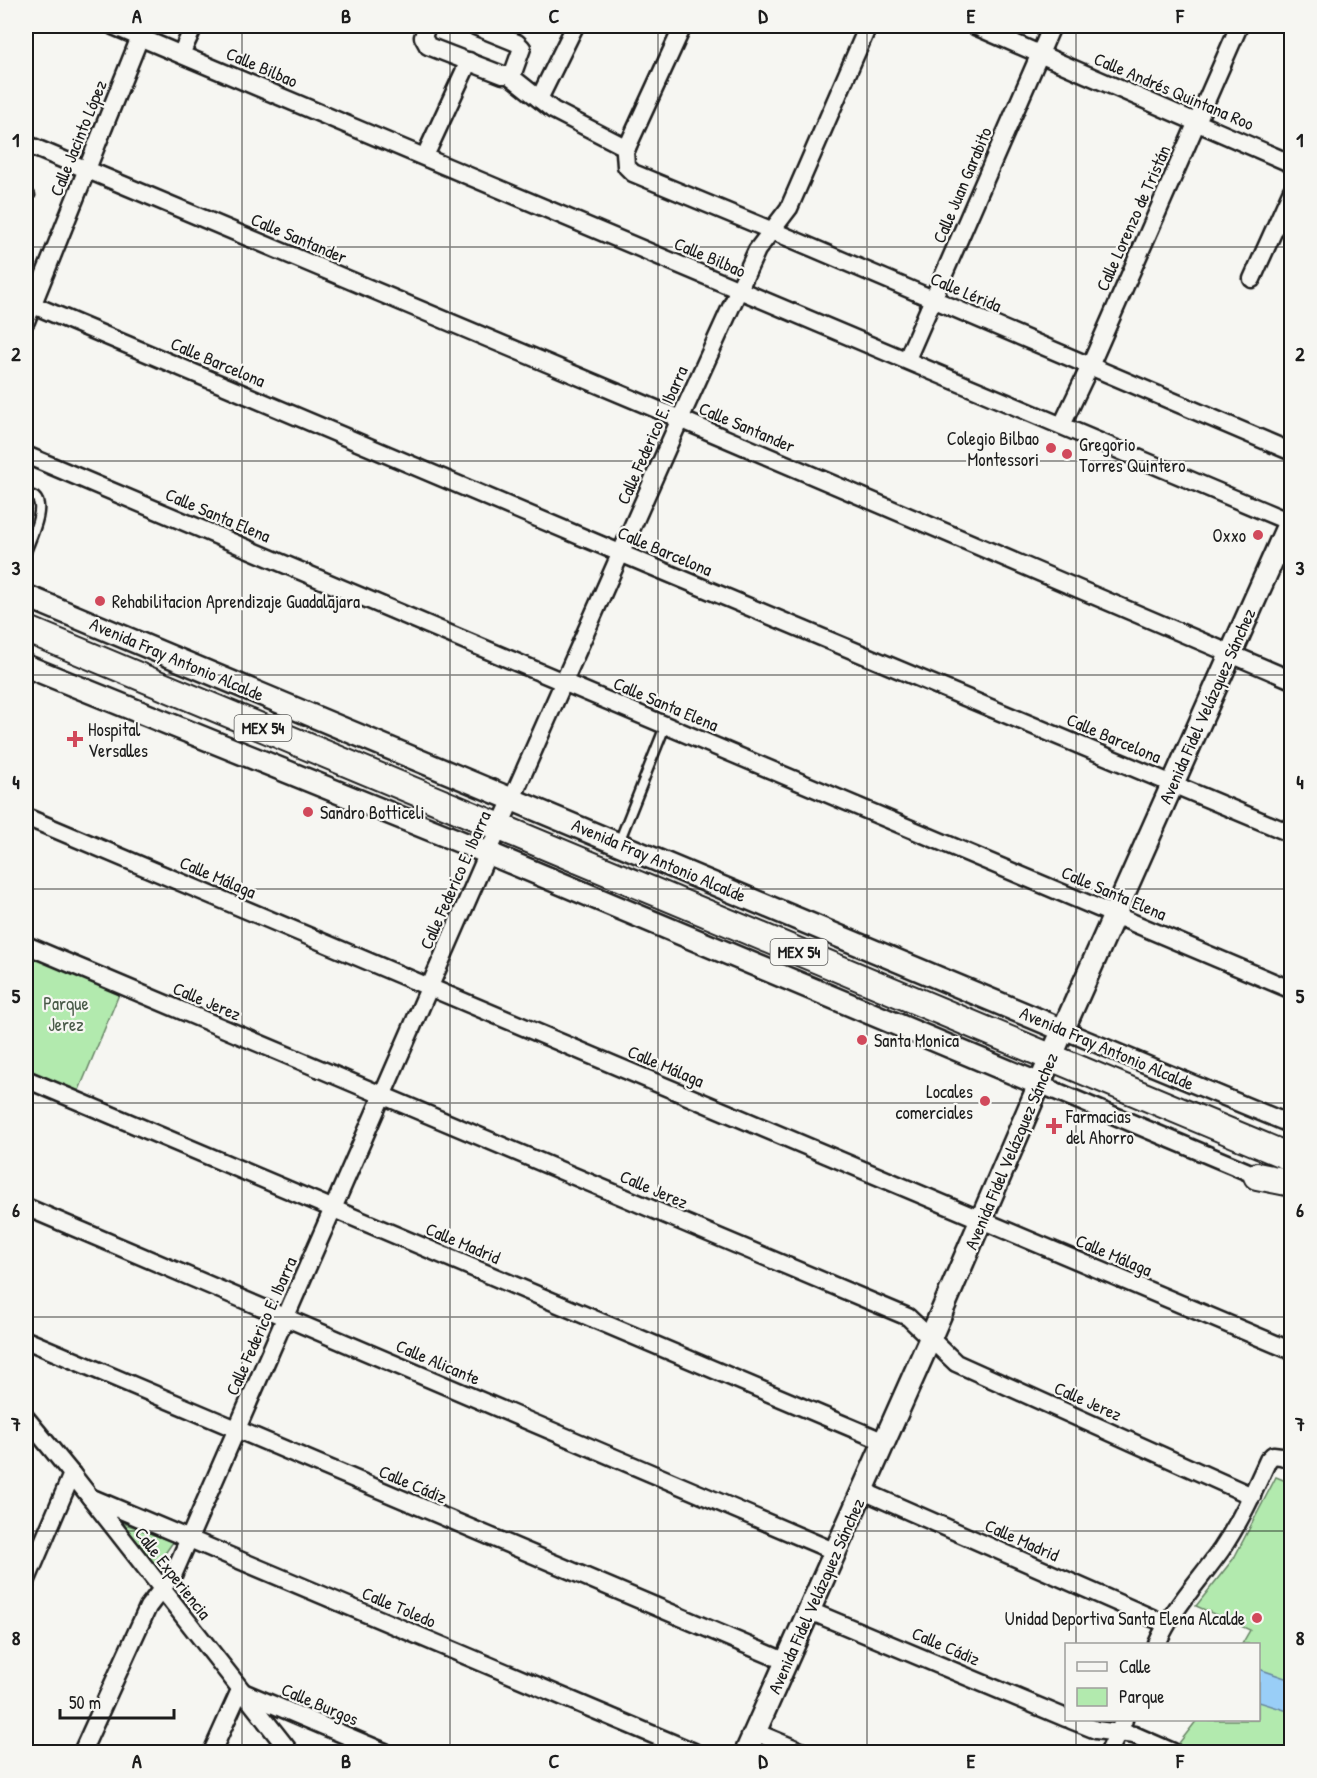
<svg xmlns="http://www.w3.org/2000/svg" width="1317" height="1778" viewBox="0 0 1317 1778" font-family="'Patrick Hand',sans-serif">
	<style>
		.green { fill: #b2eaae; stroke: #678365; stroke-width: 1.5 }
		.water { fill: #99cef7; stroke: #67879f; stroke-width: 1.5 }
		.lines { fill: none; stroke-linecap: round; stroke-linejoin: round }
		.service-casing { stroke: #1c1c1c; stroke-width: 13 }
		.minor-casing { stroke: #1c1c1c; stroke-width: 21 }
		.tertiary-casing { stroke: #1c1c1c; stroke-width: 26 }
		.primary-casing { stroke: #1c1c1c; stroke-width: 30 }
		.service { stroke: #f6f6f2; stroke-width: 8 }
		.minor { stroke: #f6f6f2; stroke-width: 16 }
		.tertiary { stroke: #f6f6f2; stroke-width: 21 }
		.primary { stroke: #f6f6f2; stroke-width: 26 }
		.grid { fill: none; stroke: #1c1c1c; stroke-width: 1.5; stroke-opacity: 0.55 }
		.poi-dot { fill: #d1495b; stroke: #f6f6f2; stroke-width: 2 }
		.labels { text-anchor: middle; dominant-baseline: central; stroke-width: 4.5; stroke-linejoin: round; paint-order: stroke }
		.shield { fill: #f6f6f2; stroke: #5d5d5c; stroke-width: 1.5 }
		.shield-label { font-size: 16px; font-weight: bold; fill: #1c1c1c }
		.street-label { font-size: 18px; fill: #1c1c1c; stroke: #f6f6f2 }
		.poi-label { font-size: 18px; fill: #1c1c1c; stroke: #f6f6f2; text-anchor: start }
		.park-label { font-size: 18px; fill: #495a48; stroke: #f6f6f2 }
		.neatline { fill: none; stroke: #1c1c1c; stroke-width: 2 }
		.grid-label { font-size: 20px; text-anchor: middle; font-weight: bold; fill: #1c1c1c }
	</style>
	<rect width="100%" height="100%" fill="#f6f6f2"/>
	<filter id="ink" filterUnits="userSpaceOnUse"><feTurbulence type="fractalNoise" baseFrequency=".0167" numOctaves="2"/><feDisplacementMap in="SourceGraphic" scale="12" xChannelSelector="R" yChannelSelector="G"/><feConvolveMatrix kernelMatrix="1 2 1 2 8 2 1 2 1" color-interpolation-filters="sRGB"/></filter>
	<g filter="url(#ink)">
		<!-- green -->
		<g class="green">
			<polygon points="26,950 120,992 77,1095 26,1072"/>
			<polygon points="1276,1477 1291,1483 1291,1752 1184,1752 1176,1747 1197,1720 1258,1720 1258,1644 1242,1644 1250,1630 1196,1606 1234,1558"/>
			<polygon points="118,1521 173,1542 155,1568"/>
		</g>
		<!-- water -->
		<polygon class="water" points="1259,1669 1291,1680 1291,1712 1259,1702"/>
		<g class="lines">
			<defs>
				<g id="service">
					<polyline points="26,193 30,195"/>
					<path d="M26,494C29,495 32,495 35,497C47,507 30,540 26,552"/>
					<polyline points="619,842 662,734"/>
				</g>
				<g id="minor">
					<polyline points="113,26 1292,523"/>
					<polyline points="427,26 423,37 428,46 503,75 509,75 513,73 522,48 517,43 475,26"/>
					<polyline points="683,26 625,152 626,166 633,173 773,231 1292,452"/>
					<polyline points="975,26 1292,164"/>
					<polyline points="181,54 194,26"/>
					<polyline points="509,75 553,110 627,148"/>
					<polyline points="539,99 575,26"/>
					<polyline points="26,144 680,419 1292,680"/>
					<polyline points="425,156 469,61"/>
					<polyline points="1252,279 1292,190"/>
					<polyline points="26,302 620,553 1292,834"/>
					<polyline points="26,321 140,37"/>
					<polyline points="907,359 1052,26"/>
					<polyline points="1062,425 1090,366 1239,26"/>
					<polyline points="26,455 1292,990"/>
					<polyline points="26,817 1292,1351"/>
					<polyline points="26,945 908,1317 956,1363 1252,1496"/>
					<polyline points="1063,1030 1292,1125"/>
					<polyline points="26,1079 885,1442"/>
					<polyline points="1039,1084 1265,1179"/>
					<polyline points="26,1207 836,1552"/>
					<polyline points="26,1340 787,1662"/>
					<polyline points="26,1418 72,1474 290,1752"/>
					<polyline points="863,1491 1166,1624"/>
					<polyline points="90,1497 694,1752"/>
					<polyline points="26,1582 72,1474"/>
					<polyline points="810,1611 1066,1718"/>
					<path d="M1157,1644C1172,1609 1199,1581 1221,1550C1240,1522 1254,1491 1268,1460L1273,1455L1281,1456L1292,1460"/>
					<polyline points="243,1692 385,1752"/>
					<polyline points="1071,1720 1096,1730 1134,1735 1173,1752"/>
					<polyline points="755,1732 803,1752"/>
					<polyline points="82,1752 148,1607 174,1573 488,853 680,419 757,250 789,208 868,26"/>
					<polyline points="212,1752 240,1690"/>
					<polyline points="1109,1752 1124,1720"/>
				</g>
				<g id="tertiary">
					<polyline points="26,596 1063,1030"/>
					<polyline points="26,666 488,853 1039,1084"/>
					<polyline points="746,1752 930,1339 1051,1057 1292,516"/>
				</g>
				<g id="primary">
					<polyline points="26,629 1292,1158"/>
					<polyline points="1257,1176 1292,1183"/>
				</g>
			</defs>
			<!-- service casing -->
			<use href="#service" class="service-casing"/>
			<!-- minor casing -->
			<use href="#minor" class="minor-casing"/>
			<!-- tertiary casing -->
			<use href="#tertiary" class="tertiary-casing"/>
			<!-- primary casing -->
			<use href="#primary" class="primary-casing"/>
			<!-- service -->
			<use href="#service" class="service"/>
			<!-- minor -->
			<use href="#minor" class="minor"/>
			<!-- tertiary -->
			<use href="#tertiary" class="tertiary"/>
			<!-- primary -->
			<use href="#primary" class="primary"/>
		</g>
	</g>
	<!-- grid -->
	<path class="grid" d="M242,26V1752M450,26V1752M658,26V1752M867,26V1752M1076,26V1644M26,247H1292M26,461H1292M26,675H1292M26,889H1292M26,1103H1292M26,1317H1292M26,1531H1292M1076,1720V1752"/>
	<!-- markers -->
	<g class="poi-dot">
		<circle cx="1051" cy="448" r="6"/>
		<circle cx="1067" cy="454" r="6"/>
		<circle cx="1258" cy="535" r="6"/>
		<circle cx="100" cy="601" r="6"/>
		<path d="M72 730h6v6h6v6h-6v6h-6v-6h-6v-6h6z"/>
		<circle cx="308" cy="812" r="6"/>
		<circle cx="862" cy="1040" r="6"/>
		<circle cx="985" cy="1101" r="6"/>
		<path d="M1051 1117h6v6h6v6h-6v6h-6v-6h-6v-6h6z"/>
		<circle cx="1257" cy="1618" r="6"/>
	</g>
	<g class="labels">
		<!-- shield labels -->
		<g class="shield">
			<rect x="234.5" y="715" width="57" height="26" rx="4.5"/>
			<rect x="770.5" y="939" width="57" height="26" rx="4.5"/>
		</g>
		<g class="shield-label">
			<text x="263" y="728">MEX 54</text>
			<text x="799" y="952">MEX 54</text>
		</g>
		<!-- street labels -->
		<g class="street-label">
			<text transform="translate(262 67) rotate(23)">Calle Bilbao</text>
			<text transform="translate(1174 91) rotate(23)">Calle Andrés Quintana Roo</text>
			<text transform="translate(78 138) rotate(-68)">Calle Jacinto López</text>
			<text transform="translate(962 185) rotate(-67)">Calle Juan Garabito</text>
			<text transform="translate(1133 218) rotate(-66)">Calle Lorenzo de Tristán</text>
			<text transform="translate(299 238) rotate(23)">Calle Santander</text>
			<text transform="translate(710 257) rotate(23)">Calle Bilbao</text>
			<text transform="translate(966 292) rotate(23)">Calle Lérida</text>
			<text transform="translate(218 362) rotate(23)">Calle Barcelona</text>
			<text transform="translate(747 427) rotate(23)">Calle Santander</text>
			<text transform="translate(652 435) rotate(-66)">Calle Federico E. Ibarra</text>
			<text transform="translate(218 515) rotate(23)">Calle Santa Elena</text>
			<text transform="translate(665 551) rotate(23)">Calle Barcelona</text>
			<text transform="translate(177 659) rotate(23)">Avenida Fray Antonio Alcalde</text>
			<text transform="translate(666 704) rotate(23)">Calle Santa Elena</text>
			<text transform="translate(1207 706) rotate(-66)">Avenida Fidel Velázquez Sánchez</text>
			<text transform="translate(1114 738) rotate(23)">Calle Barcelona</text>
			<text transform="translate(659 860) rotate(23)">Avenida Fray Antonio Alcalde</text>
			<text transform="translate(218 877) rotate(23)">Calle Málaga</text>
			<text transform="translate(455 880) rotate(-66)">Calle Federico E. Ibarra</text>
			<text transform="translate(1114 893) rotate(23)">Calle Santa Elena</text>
			<text transform="translate(207 1001) rotate(23)">Calle Jerez</text>
			<text transform="translate(1107 1048) rotate(23)">Avenida Fray Antonio Alcalde</text>
			<text transform="translate(666 1066) rotate(23)">Calle Málaga</text>
			<text transform="translate(1011 1151) rotate(-67)">Avenida Fidel Velázquez Sánchez</text>
			<text transform="translate(654 1189) rotate(23)">Calle Jerez</text>
			<text transform="translate(463 1243) rotate(23)">Calle Madrid</text>
			<text transform="translate(1114 1255) rotate(23)">Calle Málaga</text>
			<text transform="translate(261 1326) rotate(-66)">Calle Federico E. Ibarra</text>
			<text transform="translate(438 1362) rotate(23)">Calle Alicante</text>
			<text transform="translate(1088 1401) rotate(24)">Calle Jerez</text>
			<text transform="translate(413 1484) rotate(23)">Calle Cádiz</text>
			<text transform="translate(1022 1540) rotate(24)">Calle Madrid</text>
			<text transform="translate(173 1573) rotate(52)">Calle Experiencia</text>
			<text transform="translate(816 1596) rotate(-66)">Avenida Fidel Velázquez Sánchez</text>
			<text transform="translate(399 1607) rotate(23)">Calle Toledo</text>
			<text transform="translate(946 1646) rotate(23)">Calle Cádiz</text>
			<text transform="translate(320 1704) rotate(23)">Calle Burgos</text>
		</g>
		<!-- poi labels -->
		<g class="poi-label">
			<text x="1039" y="438" text-anchor="end">Colegio Bilbao<tspan x="1039" dy="21">Montessori</tspan></text>
			<text x="1079" y="444">Gregorio<tspan x="1079" dy="21">Torres Quintero</tspan></text>
			<text x="1246" y="535" text-anchor="end">Oxxo</text>
			<text x="112" y="601">Rehabilitacion Aprendizaje Guadalajara</text>
			<text x="88" y="729">Hospital<tspan x="88" dy="21">Versalles</tspan></text>
			<text x="320" y="812">Sandro Botticeli</text>
			<text x="874" y="1040">Santa Monica</text>
			<text x="973" y="1091" text-anchor="end">Locales<tspan x="973" dy="21">comerciales</tspan></text>
			<text x="1066" y="1116">Farmacias<tspan x="1066" dy="21">del Ahorro</tspan></text>
			<text x="1245" y="1618" text-anchor="end">Unidad Deportiva Santa Elena Alcalde</text>
		</g>
		<!-- park labels -->
		<g class="park-label">
			<text x="66" y="1003">Parque<tspan x="66" dy="21">Jerez</tspan></text>
		</g>
	</g>
	<!-- margin -->
	<rect width="1317" height="1778" fill="none" stroke="#f6f6f2" stroke-width="66"/>
	<!-- legend -->
	<rect x="1065" y="1643" width="195" height="78" fill="#f6f6f2" stroke="#9f9f9c" stroke-width="1.5"/>
	<rect x="1077" y="1662" width="30" height="9" fill="#f6f6f2" stroke="#9f9f9c" stroke-width="1.5"/>
	<text x="1119" y="1673" font-size="18" fill="#1c1c1c">Calle</text>
	<rect x="1077" y="1688" width="30" height="18" fill="#b2eaae" stroke="#9f9f9c" stroke-width="1.5"/>
	<text x="1119" y="1703" font-size="18" fill="#1c1c1c">Parque</text>
	<!-- scale -->
	<path d="M60 1709v9h114v-9" fill="none" stroke="#1c1c1c" stroke-width="3"/>
	<text x="69" y="1709" font-size="18" fill="#1c1c1c" stroke="#f6f6f2" stroke-width="4.5" paint-order="stroke">50 m</text>
	<rect x="33" y="33" width="1251" height="1712" class="neatline"/>
	<g class="grid-label">
		<text x="137" y="23">A</text>
		<text x="346" y="23">B</text>
		<text x="554" y="23">C</text>
		<text x="763" y="23">D</text>
		<text x="971" y="23">E</text>
		<text x="1180" y="23">F</text>
		<text x="16" y="147">1</text>
		<text x="1300" y="147">1</text>
		<text x="16" y="361">2</text>
		<text x="1300" y="361">2</text>
		<text x="16" y="575">3</text>
		<text x="1300" y="575">3</text>
		<text x="16" y="789">4</text>
		<text x="1300" y="789">4</text>
		<text x="16" y="1003">5</text>
		<text x="1300" y="1003">5</text>
		<text x="16" y="1217">6</text>
		<text x="1300" y="1217">6</text>
		<text x="16" y="1431">7</text>
		<text x="1300" y="1431">7</text>
		<text x="16" y="1645">8</text>
		<text x="1300" y="1645">8</text>
		<text x="137" y="1768">A</text>
		<text x="346" y="1768">B</text>
		<text x="554" y="1768">C</text>
		<text x="763" y="1768">D</text>
		<text x="971" y="1768">E</text>
		<text x="1180" y="1768">F</text>
	</g>
</svg>
